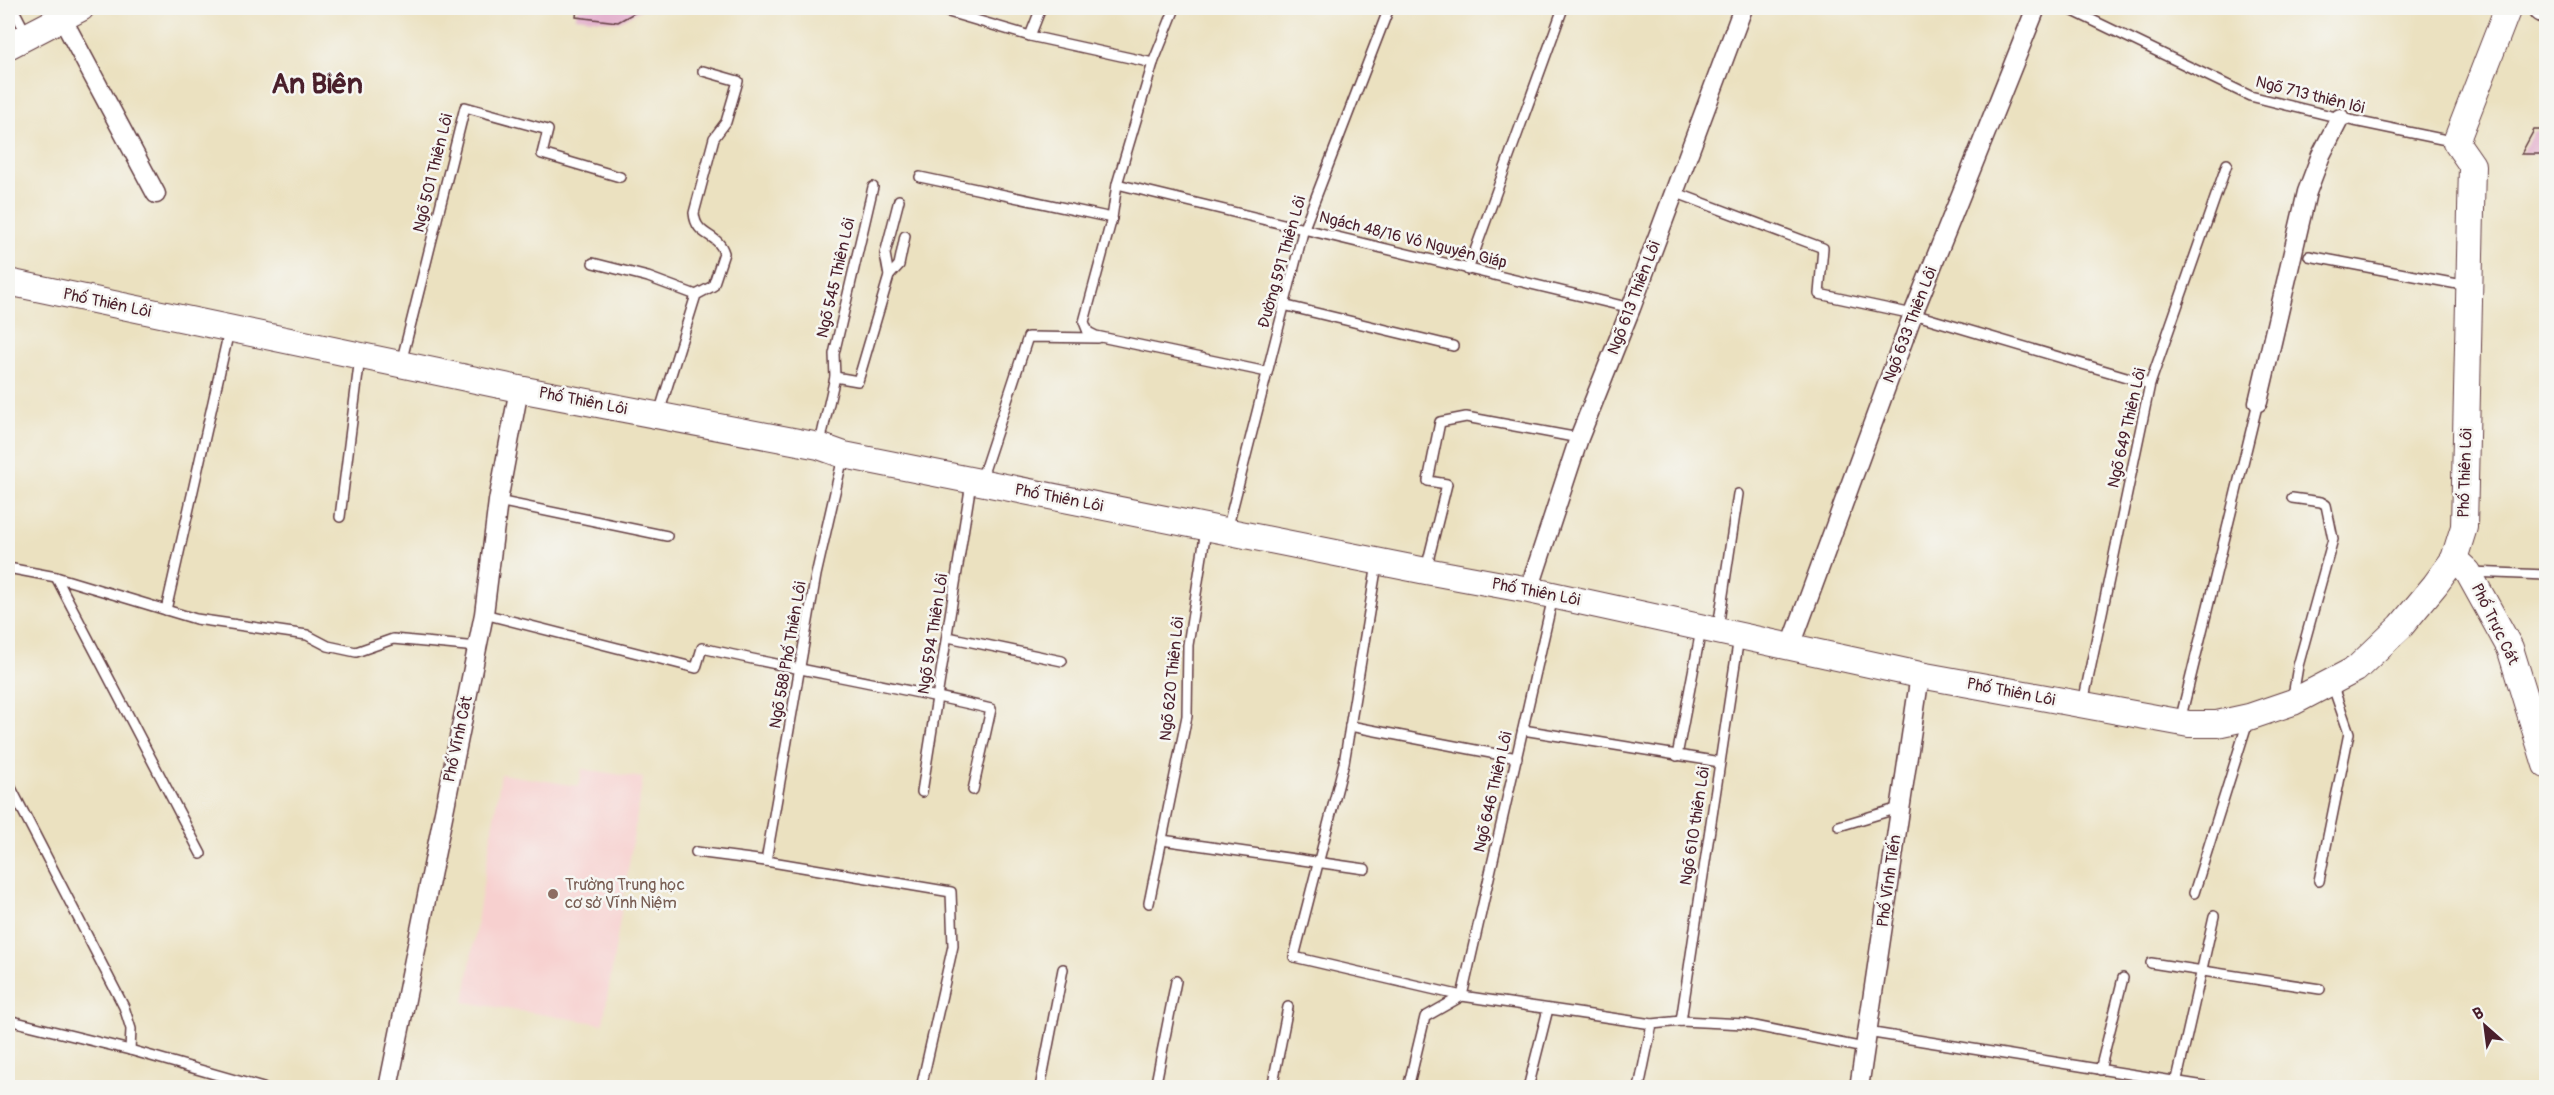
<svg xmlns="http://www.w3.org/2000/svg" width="2554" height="1095" viewBox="0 0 2554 1095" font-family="Pangolin,sans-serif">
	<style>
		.built { fill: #f7d0cf }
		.building { fill: #e2acca }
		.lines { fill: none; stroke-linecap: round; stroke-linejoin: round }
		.lane-casing { stroke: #623c41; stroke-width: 12 }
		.street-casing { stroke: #623c41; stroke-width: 21 }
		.secondary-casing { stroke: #623c41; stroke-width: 28 }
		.primary-casing { stroke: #623c41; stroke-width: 32 }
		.lane { stroke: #fff; stroke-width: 9 }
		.street { stroke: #fff; stroke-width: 18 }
		.secondary { stroke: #fff; stroke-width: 26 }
		.primary { stroke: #fff; stroke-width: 28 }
		.education-dot { fill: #8d6e63; stroke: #f6f6f2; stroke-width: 2 }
		.labels { text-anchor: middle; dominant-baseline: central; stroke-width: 5; stroke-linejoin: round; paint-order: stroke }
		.street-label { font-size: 16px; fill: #4a1f2b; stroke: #f6f6f2 }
		.education-label { font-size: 16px; fill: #785e54; stroke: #f6f6f2; text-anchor: start }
		.town-label { font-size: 28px; font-weight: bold; fill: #4a1f2b; stroke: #f6f6f2 }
	</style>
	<rect width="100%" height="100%" fill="#f6f6f2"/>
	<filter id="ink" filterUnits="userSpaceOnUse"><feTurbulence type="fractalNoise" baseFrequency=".0167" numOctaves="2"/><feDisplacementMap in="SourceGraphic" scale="12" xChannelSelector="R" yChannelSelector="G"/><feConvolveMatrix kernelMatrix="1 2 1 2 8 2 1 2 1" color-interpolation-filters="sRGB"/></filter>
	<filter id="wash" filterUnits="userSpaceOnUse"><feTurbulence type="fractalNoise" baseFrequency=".008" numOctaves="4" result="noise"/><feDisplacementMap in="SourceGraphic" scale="24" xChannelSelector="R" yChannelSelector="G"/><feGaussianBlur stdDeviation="1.35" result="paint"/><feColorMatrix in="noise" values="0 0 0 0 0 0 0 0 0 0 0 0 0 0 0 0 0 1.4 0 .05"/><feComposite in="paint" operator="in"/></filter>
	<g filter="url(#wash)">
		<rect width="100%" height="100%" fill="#ebe1c0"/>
		<!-- built -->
		<polygon class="built" points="582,769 643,778 603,1024 464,1002 501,774 579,786"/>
		<g id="blocks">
			<!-- building -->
			<g class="building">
				<polygon points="577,8 643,8 618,22 576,17"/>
				<polygon points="2534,130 2547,130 2547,154 2521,154"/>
			</g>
		</g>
	</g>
	<g filter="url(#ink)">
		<use href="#blocks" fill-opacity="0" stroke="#623c41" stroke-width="1.5"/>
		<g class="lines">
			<defs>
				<g id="lane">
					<polyline points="13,8 27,35"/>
					<polyline points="935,8 1030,36 1153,63"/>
					<polyline points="1175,8 1153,63 1117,184 1112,218 1084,322 1088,332 1096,336 1267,372"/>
					<polyline points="2067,8 2250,96 2340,118 2456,142"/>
					<polyline points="1030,36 1041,8"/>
					<polyline points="920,177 1112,218"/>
					<polyline points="1117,184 1631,308"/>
					<polyline points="1674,192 1823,248 1819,294 1913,314 2150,384"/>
					<polyline points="2309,256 2468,286"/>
					<polyline points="593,263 648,277 696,295"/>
					<polyline points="1468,270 1563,8"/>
					<polyline points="889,276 899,265 905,236"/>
					<polyline points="1283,305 1453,346"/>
					<polyline points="401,363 465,107 548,130 542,154 620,177"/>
					<polyline points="835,377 858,381 889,276 885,254 899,200"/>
					<path d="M659,413L696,295L713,286L724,253C718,232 696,238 694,213L714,138L726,122L738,81L703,71"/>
					<polyline points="820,443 835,377 834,354 873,187"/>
					<polyline points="981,480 1028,337 1098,338"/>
					<polyline points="2292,498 2321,502 2326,505 2333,539 2298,666 2293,696"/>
					<polyline points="498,501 667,536"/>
					<polyline points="340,517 360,357"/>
					<polyline points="1227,530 1304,228 1389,8"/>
					<polyline points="1377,564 1344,763 1294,957 1462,996 1652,1024 1681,1021 1745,1024 1864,1048"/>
					<polyline points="8,568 56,577 196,619 307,635 328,646 356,652 393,639 477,647"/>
					<polyline points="1426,569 1447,484 1428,481 1440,422 1466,417 1579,438"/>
					<polyline points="2471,572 2546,575"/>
					<polyline points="56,577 201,854"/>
					<polyline points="166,610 229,331"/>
					<path d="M484,614L696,668L702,648C798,670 895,686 991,709L973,790"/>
					<polyline points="1718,628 1738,494"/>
					<polyline points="948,637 1062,661"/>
					<polyline points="2083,703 2150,384 2227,164"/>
					<polyline points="2180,721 2258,402"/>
					<polyline points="1350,726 1517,758"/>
					<polyline points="1523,730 1720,762"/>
					<polyline points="1677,756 1701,630"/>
					<polyline points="8,782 124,1007 131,1029 130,1050"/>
					<polyline points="922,792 971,483"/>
					<polyline points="1839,826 1899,808"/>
					<polyline points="1162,840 1365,869"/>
					<polyline points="696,852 766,861 951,892 953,946 921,1088"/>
					<polyline points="766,861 816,575 843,457"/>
					<polyline points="2319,881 2349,733 2332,684"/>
					<polyline points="2194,893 2248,721"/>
					<polyline points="1149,903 1187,716 1188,645 1206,530"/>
					<polyline points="2151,963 2320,989"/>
					<polyline points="8,1020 130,1050 263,1088"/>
					<polyline points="1681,1021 1739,637"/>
					<polyline points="1867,1032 2217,1088"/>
					<polyline points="2100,1070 2123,978"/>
					<polyline points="1040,1088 1063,969"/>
					<polyline points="1155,1088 1176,981"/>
					<polyline points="1272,1088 1288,1007"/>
					<polyline points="1408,1088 1425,1017 1462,996 1553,597"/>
					<polyline points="1528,1088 1548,1009"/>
					<polyline points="1639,1088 1652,1024"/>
					<polyline points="2175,1088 2214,916"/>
				</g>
				<g id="street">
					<polyline points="62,18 156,194"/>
					<polyline points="2258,402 2307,192 2321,155 2340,118"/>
					<polyline points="1529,590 1579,438 1631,308 1743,8"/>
					<polyline points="1791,646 1913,314 2036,8"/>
					<polyline points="388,1088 484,614 498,501 519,389"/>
					<polyline points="1859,1088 1920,675"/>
				</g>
				<g id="secondary">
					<polyline points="8,46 81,8"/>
					<polyline points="8,282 519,389 819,446 844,455 1426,571 1529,590 1920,675 2189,724 2217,724 2249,717 2293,702 2356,669 2401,626 2435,585 2454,559 2464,527 2472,165 2456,142 2508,8"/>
					<polyline points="2454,559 2468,572 2510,648 2546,765"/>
				</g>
				<polyline id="primary" points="2543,8 2546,8"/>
			</defs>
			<!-- lane casing -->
			<use href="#lane" class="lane-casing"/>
			<!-- street casing -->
			<use href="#street" class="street-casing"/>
			<!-- secondary casing -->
			<use href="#secondary" class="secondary-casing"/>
			<!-- primary casing -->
			<use href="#primary" class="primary-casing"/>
			<!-- lane -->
			<use href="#lane" class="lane"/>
			<!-- street -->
			<use href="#street" class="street"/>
			<!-- secondary -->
			<use href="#secondary" class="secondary"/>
			<!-- primary -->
			<use href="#primary" class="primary"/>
		</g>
	</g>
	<!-- markers -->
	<circle class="education-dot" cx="553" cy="894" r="6"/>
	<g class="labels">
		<!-- street labels -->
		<g class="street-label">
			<text transform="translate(2310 95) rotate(14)">Ngõ 713 thiên lôi</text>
			<text transform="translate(433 173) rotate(-76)">Ngõ 501 Thiên Lôi</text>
			<text transform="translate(1413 240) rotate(14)">Ngách 48/16 Vô Nguyên Giáp</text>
			<text transform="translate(1282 262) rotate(-74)">Đường 591 Thiên Lôi</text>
			<text transform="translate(836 278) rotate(-77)">Ngõ 545 Thiên Lôi</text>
			<text transform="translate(1634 298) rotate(-69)">Ngõ 613 Thiên Lôi</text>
			<text transform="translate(107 303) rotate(12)">Phố Thiên Lôi</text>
			<text transform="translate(1910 325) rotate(-69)">Ngõ 633 Thiên Lôi</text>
			<text transform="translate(583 401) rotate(11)">Phố Thiên Lôi</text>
			<text transform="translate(2127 428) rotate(-77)">Ngõ 649 Thiên Lôi</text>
			<text transform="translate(2465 473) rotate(-88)">Phố Thiên Lôi</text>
			<text transform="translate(1059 498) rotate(11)">Phố Thiên Lôi</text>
			<text transform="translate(1536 592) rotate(11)">Phố Thiên Lôi</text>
			<text transform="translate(2495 624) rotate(64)">Phố Trực Cát</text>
			<text transform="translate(933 634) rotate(-81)">Ngõ 594 Thiên Lôi</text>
			<text transform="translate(788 655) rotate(-80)">Ngõ 588 Phố Thiên Lôi</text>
			<text transform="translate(1172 679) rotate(-84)">Ngõ 620 Thiên Lôi</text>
			<text transform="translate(2011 692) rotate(11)">Phố Thiên Lôi</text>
			<text transform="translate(458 739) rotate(-78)">Phố Vĩnh Cát</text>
			<text transform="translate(1493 792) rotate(-77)">Ngõ 646 Thiên Lôi</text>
			<text transform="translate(1695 826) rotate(-81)">Ngõ 610 thiên Lôi</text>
			<text transform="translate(1889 881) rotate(-82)">Phố Vĩnh Tiến</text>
		</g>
		<!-- education labels -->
		<g class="education-label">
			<text x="565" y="885">Trường Trung học<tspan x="565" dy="18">cơ sở Vĩnh Niệm</tspan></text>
		</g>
		<!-- town labels -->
		<g class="town-label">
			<text x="317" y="84">An Biên</text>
		</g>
	</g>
	<!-- margin -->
	<rect width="2554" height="1095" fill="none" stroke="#f6f6f2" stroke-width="30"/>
	<!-- north arrow -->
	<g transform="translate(2485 1026) rotate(332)" stroke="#f6f6f2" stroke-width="4.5" paint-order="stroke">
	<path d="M0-4.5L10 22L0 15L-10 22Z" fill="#4a1f2b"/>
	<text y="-9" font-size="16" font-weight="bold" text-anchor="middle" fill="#4a1f2b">B</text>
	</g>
</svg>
